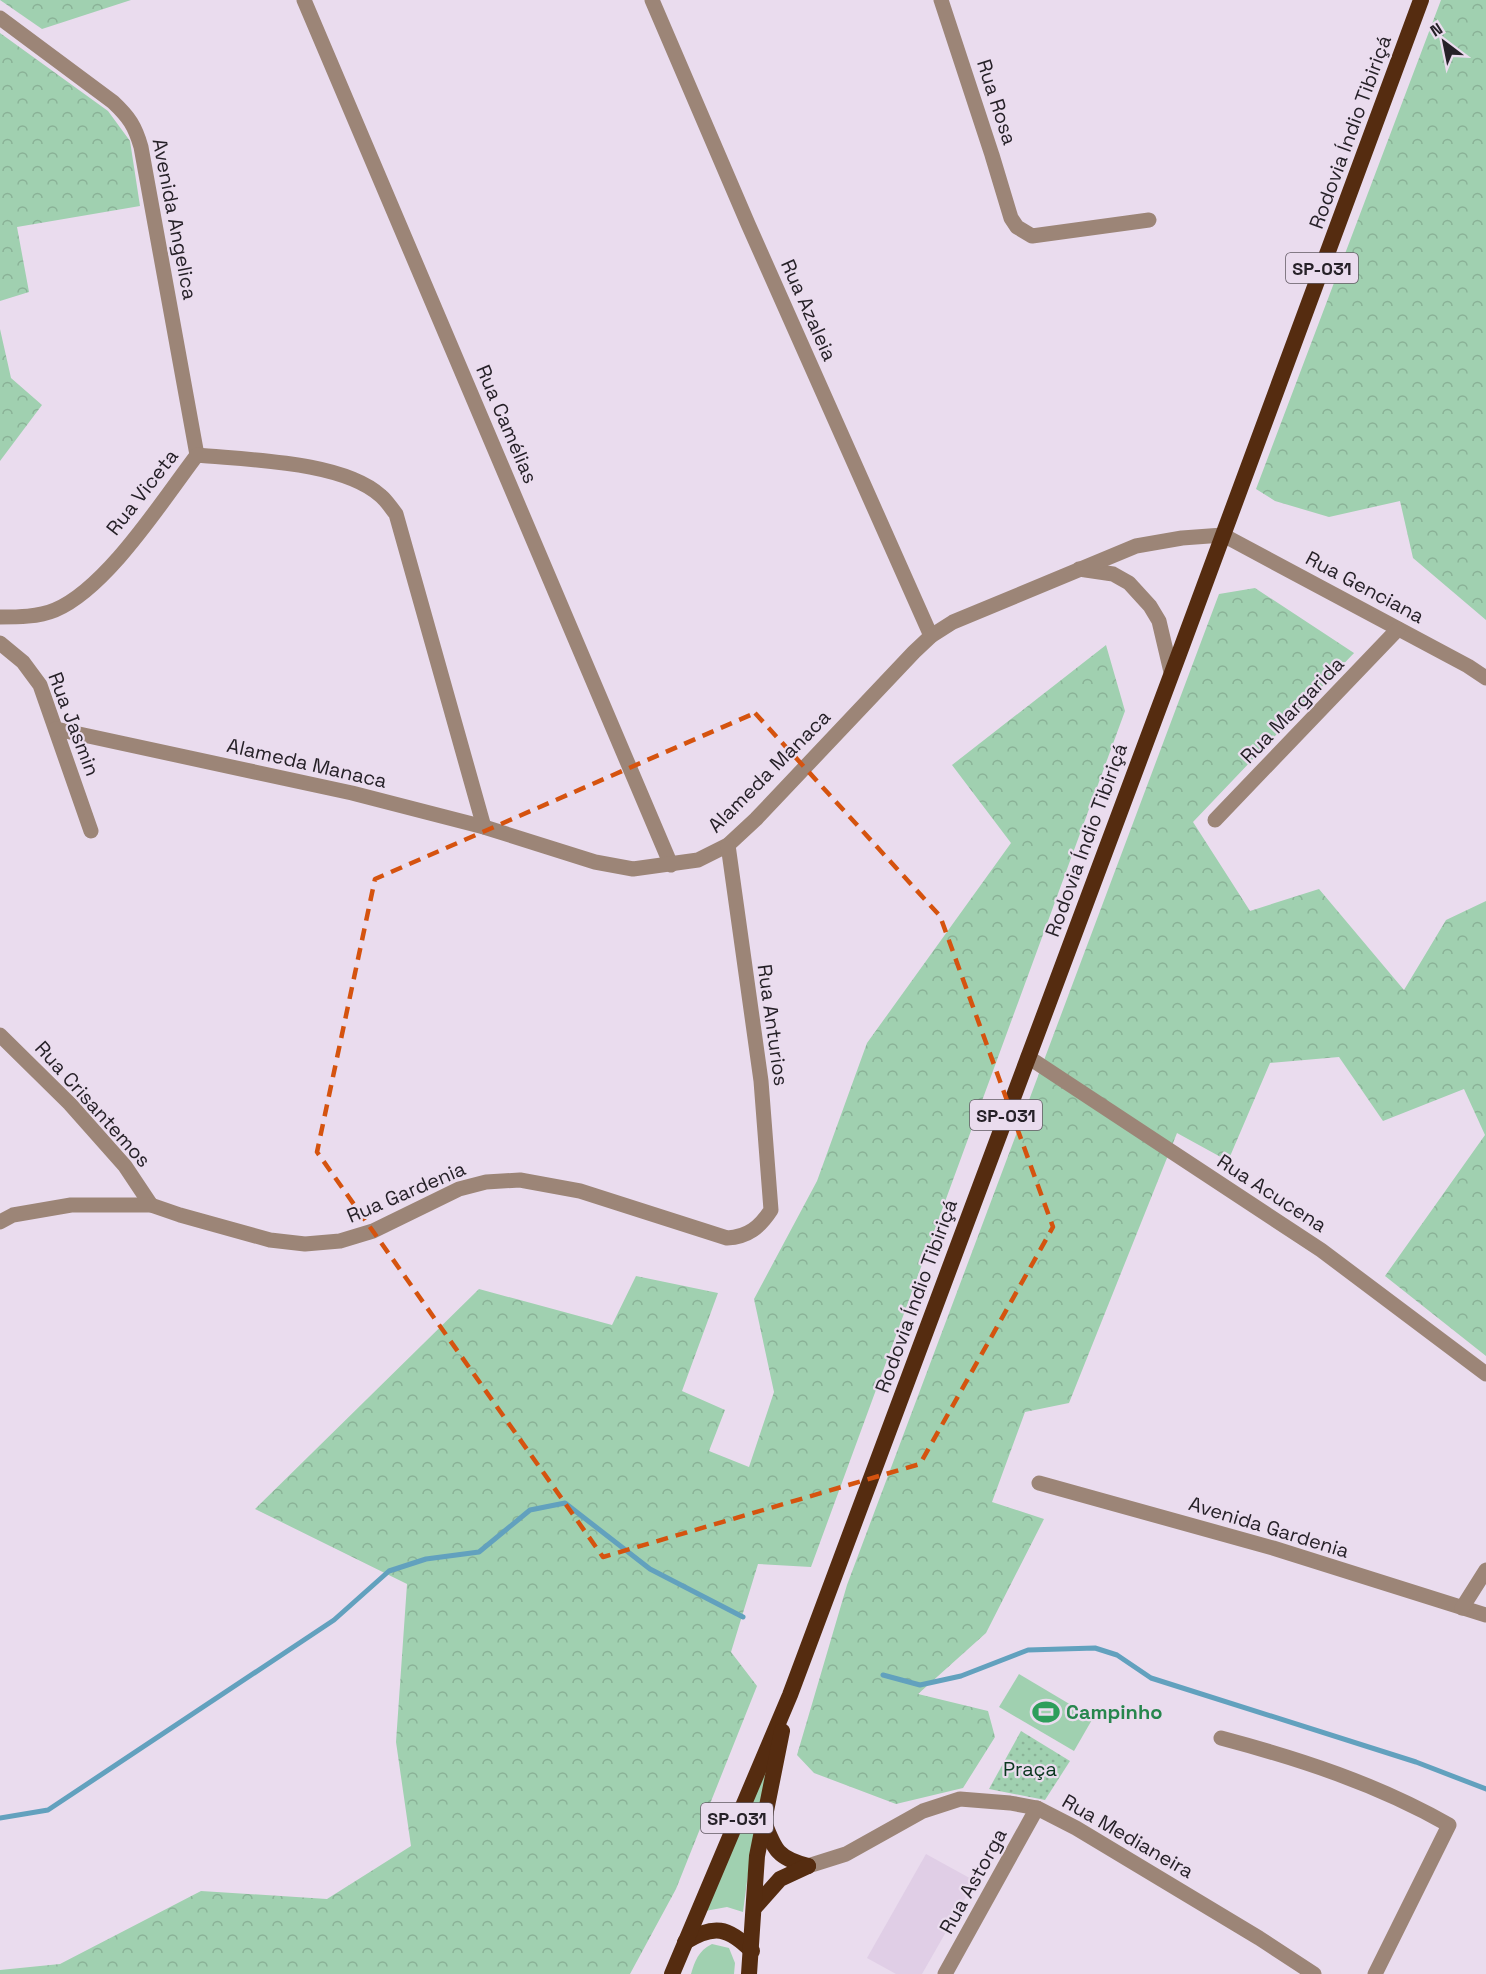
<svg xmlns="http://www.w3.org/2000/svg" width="1486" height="1974" viewBox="0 0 1486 1974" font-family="'Space Grotesk',sans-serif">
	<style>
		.built { fill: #e0cee6 }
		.grass { fill: #a0d0b0 }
		.forest { fill: url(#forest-crowns) }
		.park { fill: url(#park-dots) }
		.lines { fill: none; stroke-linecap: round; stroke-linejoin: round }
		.stream { stroke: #62a1be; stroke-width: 5 }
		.minor { stroke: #9c8577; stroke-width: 15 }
		.trunk { stroke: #552c10; stroke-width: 16 }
		.marked { fill: none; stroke: #d5530f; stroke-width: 4.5; stroke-dasharray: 12 8; stroke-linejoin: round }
		.labels { text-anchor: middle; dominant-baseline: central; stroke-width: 4.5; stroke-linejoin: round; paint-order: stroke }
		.shield { fill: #eadcee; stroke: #615963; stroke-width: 1.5 }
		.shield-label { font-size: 18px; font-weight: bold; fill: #262128 }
		.street-label { font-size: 20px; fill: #262128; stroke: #eadcee }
		.leisure-label { font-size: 20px; font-weight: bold; fill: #27864d; stroke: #eadcee; text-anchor: start }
		.park-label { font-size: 20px; fill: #0a371f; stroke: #eadcee }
	</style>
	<defs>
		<pattern id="forest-crowns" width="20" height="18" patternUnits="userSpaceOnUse" patternTransform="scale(1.5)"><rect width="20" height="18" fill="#a0d0b0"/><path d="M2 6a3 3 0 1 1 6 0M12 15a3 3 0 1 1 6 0" fill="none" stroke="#8ab297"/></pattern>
		<pattern id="park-dots" width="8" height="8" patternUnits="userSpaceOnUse" patternTransform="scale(1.5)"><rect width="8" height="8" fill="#a0d0b0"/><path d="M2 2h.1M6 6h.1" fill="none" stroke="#8ab297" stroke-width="1.8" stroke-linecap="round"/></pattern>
	</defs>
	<rect width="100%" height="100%" fill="#eadcee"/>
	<!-- built -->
	<polygon class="built" points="926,1854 975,1881 922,1974 896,1974 867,1958"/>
	<!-- grass -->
	<g class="grass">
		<polygon points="1019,1674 1093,1718 1074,1751 999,1707"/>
		<polygon points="770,1760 751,1851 743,1912 727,1907 705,1911"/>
		<path d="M712,1944L729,1948L735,1963L734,1974H691C695,1961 698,1951 712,1944Z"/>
	</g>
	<!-- forest -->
	<g class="forest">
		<polygon points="0,0 131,0 42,29"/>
		<polygon points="1441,0 1486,0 1486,620 1413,558 1400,501 1329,517 1275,501 1256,489"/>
		<polygon points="0,33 108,111 130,141 140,206 17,227 29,292 0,301"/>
		<polygon points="0,329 11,378 42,405 0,461"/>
		<polygon points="1255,588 1354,653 1193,822 1250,911 1319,889 1404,990 1446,920 1486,901 1486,1356 1385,1276 1485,1135 1464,1089 1383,1121 1339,1057 1270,1063 1228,1161 1177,1133 1069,1403 1025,1412 992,1502 1044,1519 986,1633 918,1694 988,1711 995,1737 963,1788 896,1804 814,1773 797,1755 847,1585 1219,594"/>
		<polygon points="1106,645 1125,711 811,1567 758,1564 731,1652 757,1686 676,1889 630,1974 0,1974 0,1970 60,1964 201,1891 327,1899 411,1846 396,1742 407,1584 255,1509 479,1289 612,1325 636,1276 718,1293 682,1391 725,1410 709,1451 749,1467 774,1392 754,1299 817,1181 867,1043 1011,843 952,765"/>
	</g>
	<!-- park -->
	<polygon class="park" points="1021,1731 1070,1761 1045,1800 989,1789"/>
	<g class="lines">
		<!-- stream -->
		<g class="stream">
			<polyline points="883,1675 920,1685 961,1676 1028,1650 1095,1648 1117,1655 1151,1678 1416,1762 1486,1789"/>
			<polyline points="0,1818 48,1810 334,1620 389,1571 426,1559 479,1552 530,1510 565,1503 650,1569 743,1617"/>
		</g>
		<!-- minor -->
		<g class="minor">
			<polyline points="304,0 671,865"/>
			<polyline points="652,0 748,224 931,636"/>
			<polyline points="941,0 992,155 1011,218 1017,227 1032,236 1149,220"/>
			<path d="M0,18L113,102C129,117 135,126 141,147L197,455"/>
			<polyline points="1079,569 1113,574 1129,583 1150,606 1159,621 1171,672"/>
			<path d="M0,617C18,617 38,617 55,610C107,588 162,501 197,455C248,460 343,461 381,496C387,501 391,508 396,514L484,827"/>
			<polyline points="0,643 23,662 40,685 91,831"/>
			<polyline points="56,729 352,793 484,827 595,862 633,869 698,860 728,845 756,819 914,652 931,636 953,622 1136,546 1182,538 1223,535 1468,666 1486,678"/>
			<polyline points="1215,820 1398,629"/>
			<polyline points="0,1035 70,1104 125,1166 151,1205"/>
			<polyline points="1028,1057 1321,1250 1486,1374"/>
			<path d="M0,1222L13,1215L71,1205H151L180,1215L270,1240L305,1244L340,1241L373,1231L459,1189L486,1182L520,1180L580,1191L727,1238C748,1237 760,1227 771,1210L761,1081L728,845"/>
			<polyline points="1039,1483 1273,1548 1486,1615"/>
			<polyline points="1462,1608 1486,1570"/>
			<path d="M1221,1738C1300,1759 1377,1784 1449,1825L1375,1974"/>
			<polyline points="808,1866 846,1854 923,1811 960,1799 1010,1803 1037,1808 1076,1828 1259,1938 1314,1974"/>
			<polyline points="945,1974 1037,1808"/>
		</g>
		<!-- trunk -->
		<g class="trunk">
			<path d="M764,1822C775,1851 778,1858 808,1866"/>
			<polyline points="755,1907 780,1879 808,1866"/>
			<path d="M685,1942C714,1924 728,1927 752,1951"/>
			<polyline points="672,1974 790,1695 1182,646 1421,0"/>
			<polyline points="749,1974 757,1856 782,1731"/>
		</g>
	</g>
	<!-- marked area -->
	<path class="marked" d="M755,713L940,916L1053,1227L920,1464L603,1557L317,1152L375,879Z"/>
	<!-- icons -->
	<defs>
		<symbol id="stadium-bare" viewBox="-9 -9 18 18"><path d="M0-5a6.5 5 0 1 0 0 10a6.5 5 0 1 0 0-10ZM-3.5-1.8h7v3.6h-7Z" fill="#2e9e5b" stroke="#eadcee" stroke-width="2.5" paint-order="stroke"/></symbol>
	</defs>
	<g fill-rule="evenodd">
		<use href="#stadium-bare" x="1027" y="1693" width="38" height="38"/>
	</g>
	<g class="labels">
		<!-- shield labels -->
		<g class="shield">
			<rect x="1286" y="253" width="72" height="30" rx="4.5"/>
			<rect x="970" y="1100" width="72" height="30" rx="4.5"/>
			<rect x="701" y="1803" width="72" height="30" rx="4.5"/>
		</g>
		<g class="shield-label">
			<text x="1322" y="268">SP-031</text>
			<text x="1006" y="1115">SP-031</text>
			<text x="737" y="1818">SP-031</text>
		</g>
		<!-- street labels -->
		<g class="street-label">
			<text transform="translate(997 102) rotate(72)">Rua Rosa</text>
			<text transform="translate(1350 132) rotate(-70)">Rodovia Índio Tibiriçá</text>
			<text transform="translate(175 219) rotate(79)">Avenida Angelica</text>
			<text transform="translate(809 310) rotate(66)">Rua Azaleia</text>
			<text transform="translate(507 424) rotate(67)">Rua Camélias</text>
			<text transform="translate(142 492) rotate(-52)">Rua Viceta</text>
			<text transform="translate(1365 587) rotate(28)">Rua Genciana</text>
			<text transform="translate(1292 710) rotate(-46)">Rua Margarida</text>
			<text transform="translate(74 724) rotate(69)">Rua Jasmin</text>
			<text transform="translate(307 763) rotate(13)">Alameda Manaca</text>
			<text transform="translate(769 771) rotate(-45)">Alameda Manaca</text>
			<text transform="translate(1086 840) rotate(-70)">Rodovia Índio Tibiriçá</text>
			<text transform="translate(773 1025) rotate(82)">Rua Anturios</text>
			<text transform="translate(93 1104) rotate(48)">Rua Crisantemos</text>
			<text transform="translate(406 1192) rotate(-23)">Rua Gardenia</text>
			<text transform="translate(1272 1193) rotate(33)">Rua Acucena</text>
			<text transform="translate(916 1296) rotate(-70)">Rodovia Índio Tibiriçá</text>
			<text transform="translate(1269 1527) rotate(17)">Avenida Gardenia</text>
			<text transform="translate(1128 1836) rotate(30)">Rua Medianeira</text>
			<text transform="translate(973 1881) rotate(-61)">Rua Astorga</text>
		</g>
		<!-- leisure labels -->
		<g class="leisure-label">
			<text x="1066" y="1712">Campinho</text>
		</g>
		<!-- park labels -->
		<g class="park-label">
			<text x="1030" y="1769">Praça</text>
		</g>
	</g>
	<!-- north arrow -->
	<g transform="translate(1444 42) rotate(328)" stroke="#eadcee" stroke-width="4.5" paint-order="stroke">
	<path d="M0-4.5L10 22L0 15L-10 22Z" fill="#262128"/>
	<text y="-9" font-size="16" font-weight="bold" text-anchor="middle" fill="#262128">N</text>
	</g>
</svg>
